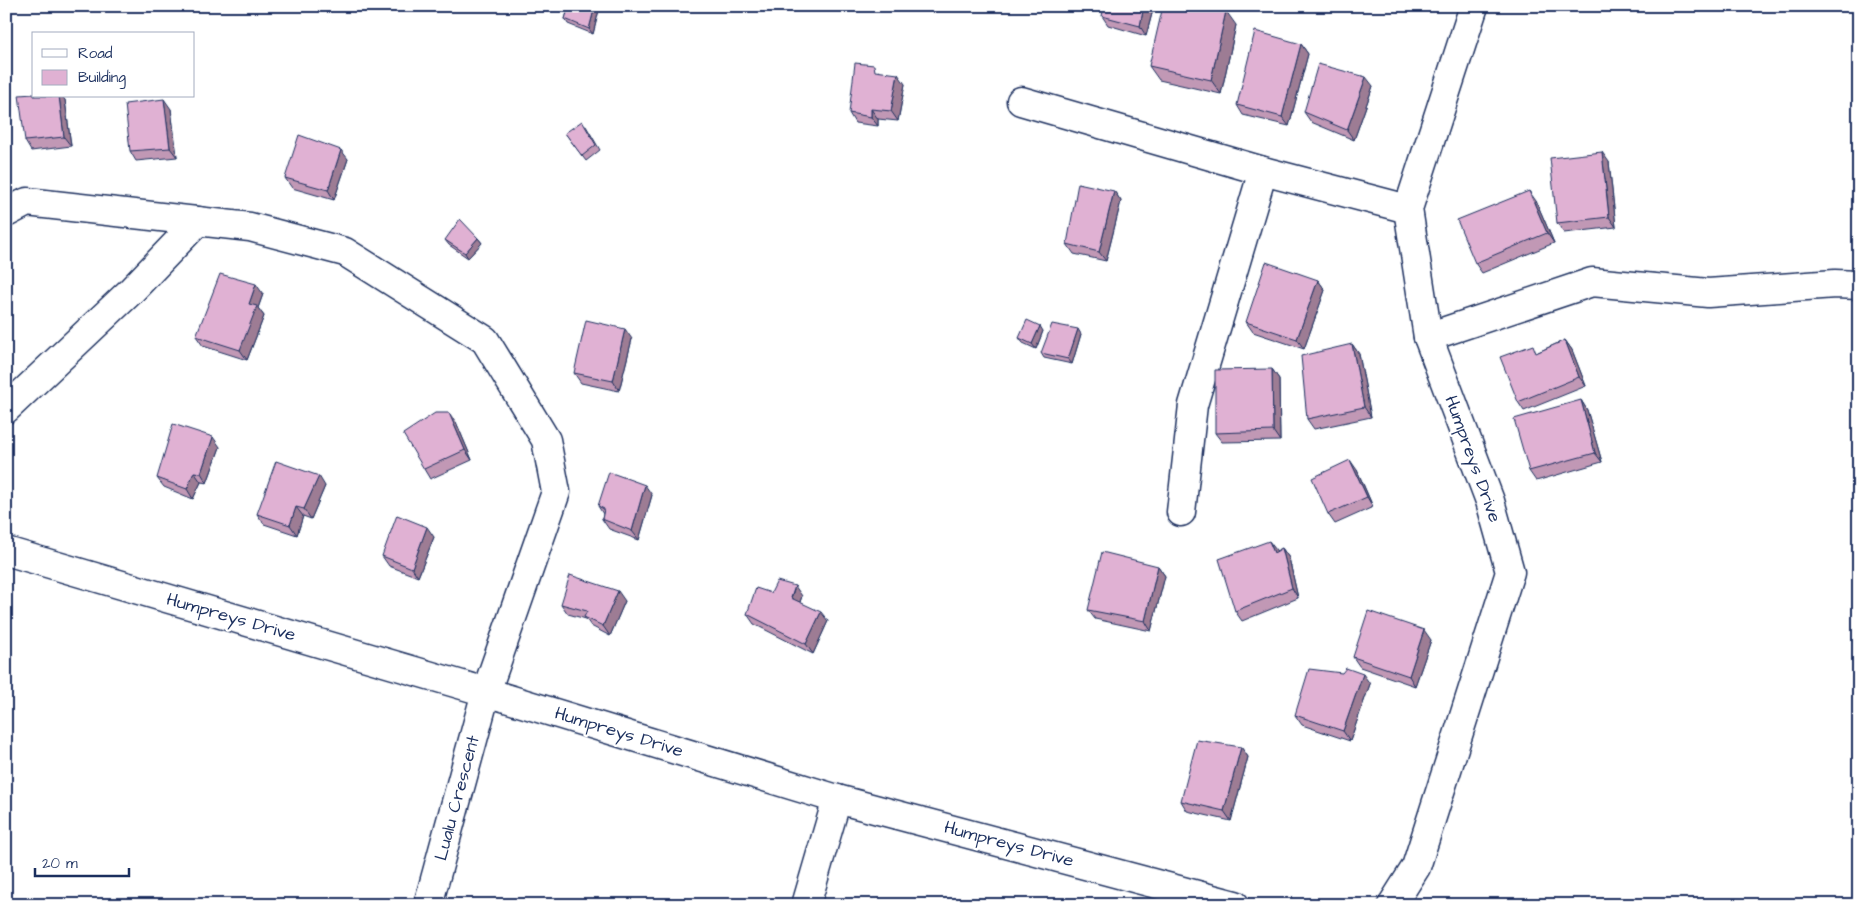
<svg xmlns="http://www.w3.org/2000/svg" width="1865" height="911" viewBox="0 0 1865 911" font-family="'Architects Daughter',sans-serif">
	<style>
		.lines { fill: none; stroke-linecap: round; stroke-linejoin: round }
		.street-casing { stroke: #1b2f5e; stroke-width: 31 }
		.street { stroke: #fff; stroke-width: 28 }
		.wall { fill: #c198b5; stroke: #1b2f5e }
		.shaded-wall { fill: #9d7c94; stroke: #1b2f5e }
		.building { fill: #e0b1d3; stroke: #1b2f5e }
		.labels { text-anchor: middle; dominant-baseline: central; stroke-width: 4.5; stroke-linejoin: round; paint-order: stroke }
		.street-label { font-size: 18px; fill: #1b2f5e; stroke: #fff }
	</style>
	<rect width="100%" height="100%" fill="#fff"/>
	<filter id="ink" filterUnits="userSpaceOnUse"><feTurbulence type="fractalNoise" baseFrequency=".02" numOctaves="2"/><feDisplacementMap in="SourceGraphic" scale="10" xChannelSelector="R" yChannelSelector="G"/><feConvolveMatrix kernelMatrix="1 2 1 2 8 2 1 2 1" color-interpolation-filters="sRGB"/></filter>
	<g filter="url(#ink)">
		<g class="lines">
			<defs>
				<g id="street">
					<polyline points="1021,101 1263,171 1408,209"/>
					<polyline points="6,213 27,202 250,227 345,252 485,340 546,440 556,492 486,692 428,905"/>
					<polyline points="1428,337 1592,282 1708,293 1835,284 1859,285"/>
					<polyline points="6,409 131,291 198,221"/>
					<polyline points="1181,512 1193,405 1263,171"/>
					<polyline points="6,551 486,692 837,799 1235,905"/>
					<polyline points="806,905 837,799"/>
					<polyline points="1392,905 1416,867 1510,572 1490,501 1428,337 1408,209 1474,6"/>
				</g>
			</defs>
			<!-- street casing -->
			<use href="#street" class="street-casing"/>
			<!-- street -->
			<use href="#street" class="street"/>
		</g>
		<!-- wall -->
		<g class="wall">
			<polygon points="569,6 600,6 593,34 568,24 565,19"/>
			<polygon points="1081,6 1090,6 1089,9"/>
			<polygon points="1154,6 1146,36 1108,25 1102,16"/>
			<polygon points="1236,25 1221,94 1159,80 1149,66"/>
			<polygon points="1301,44 1308,54 1289,126 1243,115 1237,105"/>
			<polygon points="878,71 905,84 898,121 878,119 878,126 855,123 849,113"/>
			<polygon points="1373,86 1354,140 1311,122 1304,112"/>
			<polygon points="65,100 71,146 31,151 25,141"/>
			<polygon points="171,109 177,157 136,161 130,151"/>
			<polygon points="586,126 600,150 586,161 565,133"/>
			<polygon points="348,159 334,200 292,188 285,178"/>
			<polygon points="1609,162 1616,227 1564,233 1557,223"/>
			<polygon points="1114,191 1121,201 1106,261 1074,254 1067,244"/>
			<polygon points="1536,201 1554,243 1482,273 1475,263"/>
			<polygon points="478,238 482,243 468,258 449,245 445,240"/>
			<polygon points="1318,280 1325,290 1304,349 1253,332 1246,322"/>
			<polygon points="263,294 258,308 264,316 247,360 203,346 196,336"/>
			<polygon points="1043,331 1036,349 1023,343 1019,338"/>
			<polygon points="1081,334 1072,364 1044,358 1041,353"/>
			<polygon points="632,339 619,391 581,383 574,373"/>
			<polygon points="1565,340 1572,350 1586,386 1524,411 1518,402 1538,352"/>
			<polygon points="1352,344 1359,354 1371,417 1314,429 1307,419"/>
			<polygon points="1272,369 1279,379 1280,441 1222,442 1215,433"/>
			<polygon points="1581,400 1587,410 1602,462 1536,481 1529,471"/>
			<polygon points="456,422 472,460 430,479 424,469"/>
			<polygon points="220,447 207,483 201,482 193,499 164,487 157,478"/>
			<polygon points="1357,470 1373,507 1335,524 1328,514"/>
			<polygon points="325,486 311,519 303,516 297,535 264,524 257,514"/>
			<polygon points="652,495 639,540 609,529 602,519 603,514 598,506"/>
			<polygon points="434,537 418,577 389,566 382,556"/>
			<polygon points="1282,548 1289,558 1298,598 1242,621 1235,611 1276,551"/>
			<polygon points="1158,566 1165,576 1151,631 1095,619 1088,610"/>
			<polygon points="771,593 802,596 800,602 828,621 813,654 754,624 747,614"/>
			<polygon points="625,601 610,636 591,626 586,619 568,614 561,604"/>
			<polygon points="1431,640 1415,686 1360,667 1353,657"/>
			<polygon points="1370,684 1350,741 1302,725 1295,715"/>
			<polygon points="1241,747 1248,757 1231,821 1187,811 1181,801"/>
		</g>
		<!-- shaded-wall -->
		<g class="shaded-wall">
			<polygon points="595,6 600,6 593,34 589,29"/>
			<polygon points="1144,6 1154,6 1146,36 1140,26"/>
			<polygon points="1226,11 1236,25 1221,94 1211,80"/>
			<polygon points="1301,44 1308,54 1289,126 1282,117"/>
			<polygon points="898,74 905,84 898,121 891,111"/>
			<polygon points="1366,77 1373,86 1354,140 1347,130"/>
			<polygon points="59,96 62,96 65,100 71,146 64,137"/>
			<polygon points="164,99 171,109 177,157 170,148"/>
			<polygon points="871,109 878,119 878,126 871,117"/>
			<polygon points="341,150 348,159 334,200 328,190"/>
			<polygon points="1602,152 1609,162 1616,227 1609,217"/>
			<polygon points="1114,191 1121,201 1106,261 1099,252"/>
			<polygon points="1529,191 1536,201 1554,243 1547,233"/>
			<polygon points="478,238 482,243 468,258 465,253"/>
			<polygon points="1318,280 1325,290 1304,349 1297,339"/>
			<polygon points="256,284 263,294 258,308 264,316 247,360 240,350 249,304"/>
			<polygon points="1040,326 1043,331 1036,349 1032,344"/>
			<polygon points="625,329 632,339 619,391 613,381"/>
			<polygon points="1078,329 1081,334 1072,364 1068,359"/>
			<polygon points="1565,340 1572,350 1586,386 1579,377"/>
			<polygon points="1352,344 1359,354 1371,417 1364,407"/>
			<polygon points="1272,369 1279,379 1280,441 1273,431"/>
			<polygon points="1581,400 1587,410 1602,462 1595,453"/>
			<polygon points="449,413 456,422 472,460 465,450"/>
			<polygon points="213,437 220,447 207,483 201,473"/>
			<polygon points="1350,460 1357,470 1373,507 1367,497"/>
			<polygon points="194,472 201,482 193,499 187,489"/>
			<polygon points="319,476 325,486 311,519 304,509"/>
			<polygon points="645,485 652,495 639,540 632,531"/>
			<polygon points="296,507 303,516 297,535 290,525"/>
			<polygon points="427,527 434,537 418,577 412,568"/>
			<polygon points="1269,541 1276,550 1281,562 1274,553"/>
			<polygon points="1282,548 1289,558 1298,598 1292,588"/>
			<polygon points="1158,566 1165,576 1151,631 1145,621"/>
			<polygon points="795,586 802,596 798,608 791,598"/>
			<polygon points="618,591 625,601 610,636 603,626"/>
			<polygon points="821,612 828,621 813,654 806,644"/>
			<polygon points="1424,630 1431,640 1415,686 1409,676"/>
			<polygon points="1363,674 1370,684 1350,741 1343,731"/>
			<polygon points="1241,747 1248,757 1231,821 1224,811"/>
		</g>
		<!-- building -->
		<g class="building">
			<polygon points="569,6 595,6 589,29 565,19"/>
			<polygon points="1104,6 1144,6 1140,26 1102,16"/>
			<polygon points="1163,6 1203,6 1226,11 1211,80 1149,66"/>
			<polygon points="1255,31 1301,44 1282,117 1237,105"/>
			<polygon points="855,63 874,65 875,71 898,74 891,111 871,109 871,117 849,113"/>
			<polygon points="1318,64 1366,77 1347,130 1304,112"/>
			<polygon points="34,94 34,96 59,96 64,137 25,141 19,95"/>
			<polygon points="164,99 170,148 130,151 125,104"/>
			<polygon points="582,121 596,145 582,156 565,133"/>
			<polygon points="299,135 341,150 328,190 285,178"/>
			<polygon points="1602,152 1609,217 1557,223 1550,158"/>
			<polygon points="1078,183 1114,191 1099,252 1067,244"/>
			<polygon points="1529,191 1547,233 1475,263 1457,220"/>
			<polygon points="460,219 478,238 465,253 445,240"/>
			<polygon points="1266,262 1318,280 1297,339 1246,322"/>
			<polygon points="220,274 256,284 249,304 257,306 240,350 196,336"/>
			<polygon points="586,320 625,329 613,381 574,373"/>
			<polygon points="1027,320 1040,326 1032,344 1019,338"/>
			<polygon points="1052,324 1078,329 1068,359 1041,353"/>
			<polygon points="1565,340 1579,377 1518,402 1500,357 1533,345 1536,353"/>
			<polygon points="1352,344 1364,407 1307,419 1301,356"/>
			<polygon points="1272,369 1273,431 1215,433 1215,370"/>
			<polygon points="1581,400 1595,453 1529,471 1514,419"/>
			<polygon points="435,413 449,413 465,450 424,469 403,434"/>
			<polygon points="173,424 213,437 201,473 194,472 187,489 157,478"/>
			<polygon points="1350,460 1367,497 1328,514 1312,478"/>
			<polygon points="276,461 319,476 304,509 296,507 290,525 257,514"/>
			<polygon points="609,472 645,485 632,531 602,519 604,509 598,506"/>
			<polygon points="397,515 427,527 412,568 382,556"/>
			<polygon points="1269,541 1274,553 1282,548 1292,588 1235,611 1219,559"/>
			<polygon points="1102,552 1158,566 1145,621 1088,610"/>
			<polygon points="570,575 618,591 603,626 584,617 587,611 561,604"/>
			<polygon points="777,581 795,586 791,598 821,612 806,644 747,614 756,588 771,593"/>
			<polygon points="1368,611 1424,630 1409,676 1353,657"/>
			<polygon points="1346,668 1363,674 1343,731 1295,715 1309,669 1342,673"/>
			<polygon points="1197,740 1241,747 1224,811 1181,801"/>
		</g>
	</g>
	<g class="labels">
		<!-- street labels -->
		<g class="street-label">
			<text transform="translate(1473 459) rotate(70)">Humpreys Drive</text>
			<text transform="translate(231 617) rotate(16)">Humpreys Drive</text>
			<text transform="translate(619 732) rotate(17)">Humpreys Drive</text>
			<text transform="translate(457 798) rotate(-75)">Lualu Crescent</text>
			<text transform="translate(1009 844) rotate(15)">Humpreys Drive</text>
		</g>
	</g>
	<!-- margin -->
	<rect width="1865" height="911" fill="none" stroke="#fff" stroke-width="25"/>
	<rect x="12" y="12" width="1840" height="886" fill="none" stroke="#1b2f5e" stroke-width="2" filter="url(#ink)"/>
	<!-- legend -->
	<rect x="32" y="32" width="162" height="65" fill="#ffffff" stroke="#a4acbf"/>
	<rect x="42" y="49" width="25" height="8" fill="#ffffff" stroke="#a4acbf"/>
	<text x="78" y="58" font-size="15" fill="#1b2f5e">Road</text>
	<rect x="42" y="70" width="25" height="15" fill="#e0b1d3" stroke="#a4acbf"/>
	<text x="78" y="82" font-size="15" fill="#1b2f5e">Building</text>
	<!-- scale -->
	<path d="M35 868v8h94v-8" fill="none" stroke="#1b2f5e" stroke-width="2.5"/>
	<text x="42" y="868" font-size="15" fill="#1b2f5e" stroke="#ffffff" stroke-width="4" paint-order="stroke">20 m</text>
</svg>
